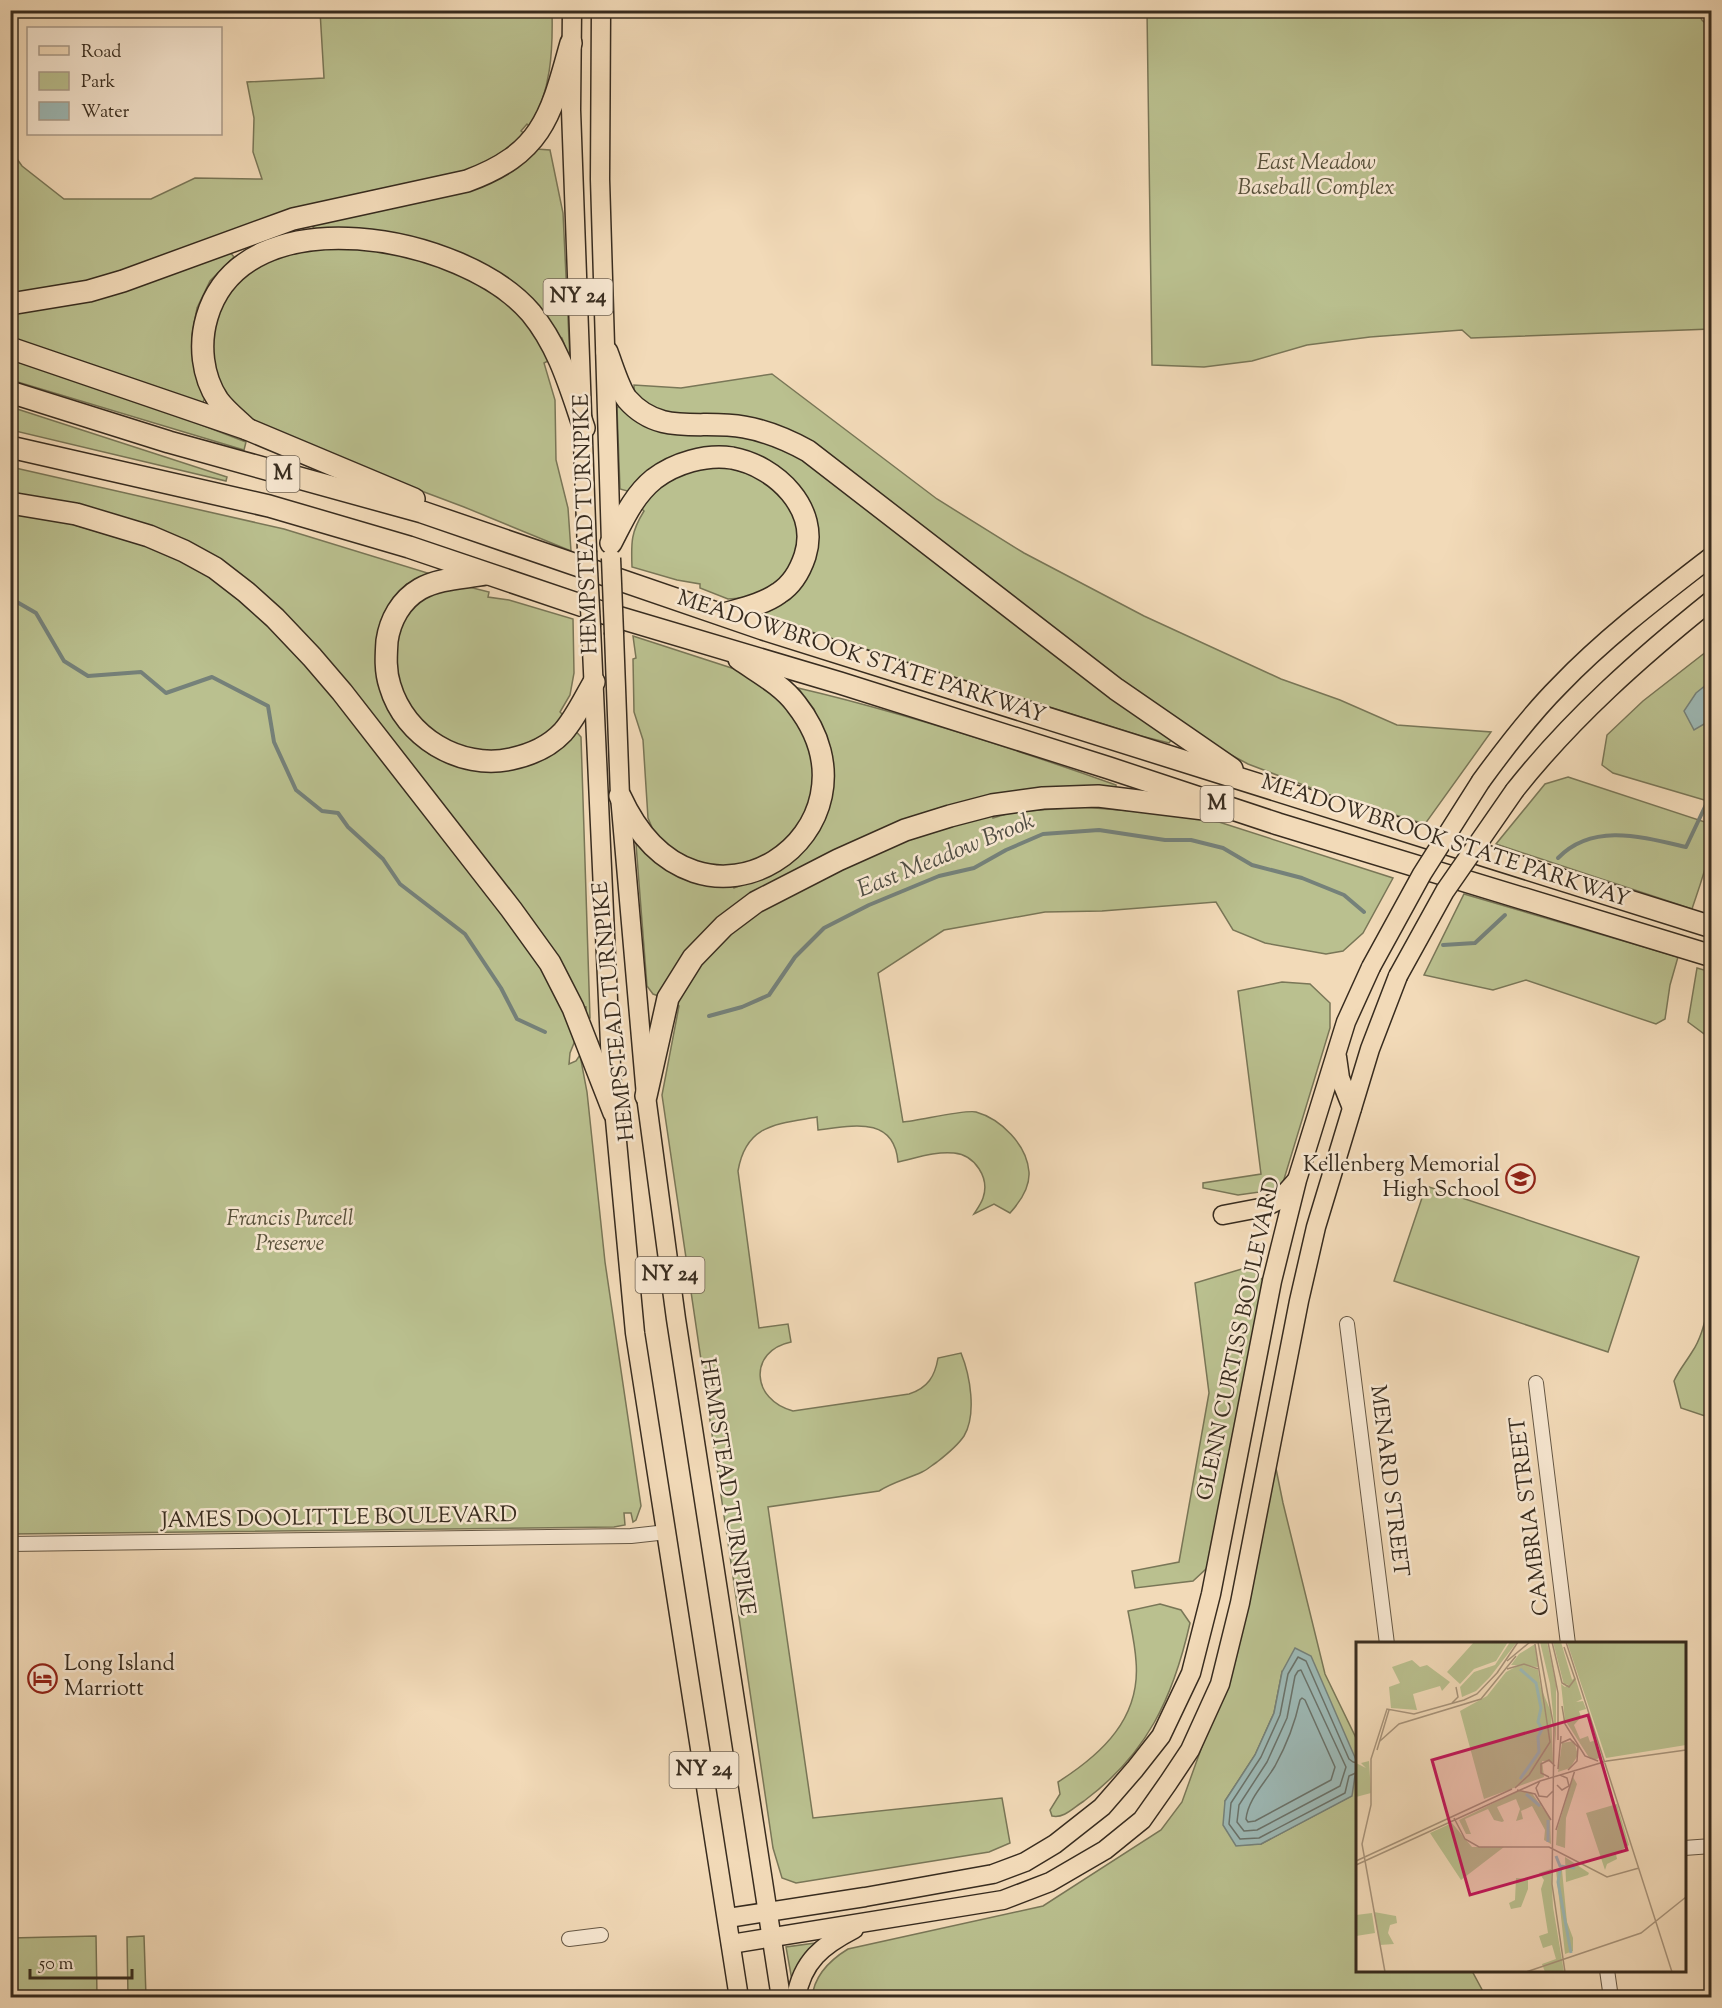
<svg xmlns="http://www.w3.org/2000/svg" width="1722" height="2008" viewBox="0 0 1722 2008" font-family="'Sorts Mill Goudy',serif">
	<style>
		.green { fill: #bac08f; stroke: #797657; stroke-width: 1.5 }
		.water { fill: #9db9b6; stroke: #75817a; stroke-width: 1.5 }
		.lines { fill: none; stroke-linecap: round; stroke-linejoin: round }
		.shore { stroke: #6a726a; stroke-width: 1.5 }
		.stream { stroke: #75817a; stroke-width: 4 }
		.minor-casing { stroke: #665845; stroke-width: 16 }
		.major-casing { stroke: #382c1f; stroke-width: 21 }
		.highway-casing { stroke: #382c1f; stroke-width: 24 }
		.minor { stroke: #f7e7d1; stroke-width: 14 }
		.major { stroke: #f2dab8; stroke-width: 18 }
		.highway { stroke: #f2dab8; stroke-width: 21 }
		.major-bridge-casing { stroke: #382c1f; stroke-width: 21; stroke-linecap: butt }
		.major-bridge { stroke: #f2dab8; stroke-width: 18 }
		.labels { text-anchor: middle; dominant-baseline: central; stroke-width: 5; stroke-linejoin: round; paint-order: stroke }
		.shield { fill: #f7e7d1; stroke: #716454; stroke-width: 1.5 }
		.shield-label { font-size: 21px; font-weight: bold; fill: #382c1f }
		.park-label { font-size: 22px; font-style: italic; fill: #58513b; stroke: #f7e7d1 }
		.street-label { font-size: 22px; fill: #382c1f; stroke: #f7e7d1 }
		.poi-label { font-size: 22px; fill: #382c1f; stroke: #f7e7d1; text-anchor: end }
		.water-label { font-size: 24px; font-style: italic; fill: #514f45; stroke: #f7e7d1 }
		.inset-river { fill: none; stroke: #9db9b6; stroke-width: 3 }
		.inset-road { fill: none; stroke: #a8947b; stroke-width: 1.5 }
		.view { fill: #c2185b; fill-opacity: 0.15; stroke: #c2185b; stroke-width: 3 }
		.inset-edge { fill: none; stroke: #382c1f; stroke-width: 3 }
	</style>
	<rect width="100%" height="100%" fill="#f2dab8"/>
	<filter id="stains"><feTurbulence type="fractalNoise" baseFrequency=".00333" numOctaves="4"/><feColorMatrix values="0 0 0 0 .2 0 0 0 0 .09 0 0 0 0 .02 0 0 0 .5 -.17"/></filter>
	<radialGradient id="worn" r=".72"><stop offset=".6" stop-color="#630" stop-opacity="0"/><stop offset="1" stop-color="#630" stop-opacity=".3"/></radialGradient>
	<!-- green -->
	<g class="green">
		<path d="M320,11H552C553,51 551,91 530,127L527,124L521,131L525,134L499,156L472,169L105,277L42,291L11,294L10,149L22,166L64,199H151L195,178L262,179L253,152L254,118L247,82L324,78Z"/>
		<polygon points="1147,11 1697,11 1702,20 1712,30 1711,329 1471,338 1462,330 1370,337 1307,345 1252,361 1204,367 1152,365"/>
		<polygon points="536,149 550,150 563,213 570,361 562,338 553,333 465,256 406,236 339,229 312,230 317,220"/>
		<polygon points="347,245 434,261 501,297 529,323 552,359 544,363 555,400 556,460 568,508 571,551 464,507 278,437 242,414 217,381 209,347 214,315 227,289 256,264 310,248"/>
		<polygon points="229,251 234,257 210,281 197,308 192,335 194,367 205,398 202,404 11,340 11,311"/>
		<polygon points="10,358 103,387 246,442 244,450 11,380"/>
		<polygon points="772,374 937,499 1024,553 1144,616 1281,679 1340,700 1397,725 1491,732 1425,824 1332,796 1248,764 1201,739 1141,700 806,442 666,417 644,407 634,391 634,385 681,388"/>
		<polygon points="620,405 727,430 796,452 1173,738 1169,743 1141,736 755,614 774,604 813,523 733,453 631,492 620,489 617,408"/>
		<polygon points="11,407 227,477 226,481 11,430"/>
		<path d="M712,463L767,479L789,502L801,529L796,560L780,584L757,597L728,599L700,588V584L677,580L632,567C631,542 631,532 644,511L638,505L655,485Z"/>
		<polygon points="11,467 284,529 434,575 407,584 389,605 378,631 376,667 385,701 404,732 429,754 455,765 485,770 572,727 581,737 590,1018 586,1018 586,1007 576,1006 257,593 102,512 11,493"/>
		<polygon points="11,512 51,518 163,551 212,577 254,608 330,690 542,962 576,1038 570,1053 569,1064 576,1061 580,1055 587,1092 605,1262 641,1506 636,1520 633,1522 631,1513 624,1513 625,1525 614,1527 11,1534"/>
		<polygon points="465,586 489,592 488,597 509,600 573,619 574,673 570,695 560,712 565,717 545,738 491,757 438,741 397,689 394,631 409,604 433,587"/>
		<polygon points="633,636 747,673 768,685 810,738 816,774 810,810 791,839 761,863 724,870 681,859 654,832 648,818 643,740 634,712 633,659 636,658"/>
		<polygon points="1711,648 1711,802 1613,773 1602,765 1607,735 1643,701"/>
		<path d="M798,688C906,713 1012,748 1116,785V790L1063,789L777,881L661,997L653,994L647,986L636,844C651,849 658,863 671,870C688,881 712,881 732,883L734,888L771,872L798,851L827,746L814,709Z"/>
		<path d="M1568,777L1708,823C1717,843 1699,887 1692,909L1496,844L1545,784Z"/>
		<path d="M1082,807L1157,813L1219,822L1393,878L1363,933L1343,951L1326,954L1265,943L1233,930L1216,902L1102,911L1045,912L944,930L878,973L903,1122C918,1121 966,1109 976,1112C1001,1119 1027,1145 1029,1172C1030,1187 1019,1203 1010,1213L994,1204L974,1214C977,1209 981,1204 983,1198C990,1178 975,1155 954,1153C936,1151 916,1158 898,1162C894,1115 851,1126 818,1130L817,1117C777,1124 746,1124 738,1171L759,1328L788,1324L791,1342C748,1351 751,1400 793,1411L909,1394C928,1388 935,1376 938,1358L961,1353C970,1375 977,1414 964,1436C958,1445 946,1455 937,1462C932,1465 927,1470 922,1472C907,1479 893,1482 879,1491L768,1507L813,1818L1002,1798L1010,1843L989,1852L796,1883L782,1878L773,1848L662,1095L679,1006L673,1003L689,972L750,914L883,845L992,812L993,818L1013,812Z"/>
		<polygon points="1464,894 1678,957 1670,985 1665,1019 1656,1024 1526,980 1493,990 1424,975"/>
		<polygon points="1697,968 1711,972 1711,1039 1688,1022"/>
		<polygon points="1282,982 1310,984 1330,1003 1330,1028 1281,1189 1238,1195 1203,1188 1203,1183 1261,1174 1238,991"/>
		<polygon points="1426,1186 1639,1257 1608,1352 1394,1281"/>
		<polygon points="1245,1268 1253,1271 1267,1284 1207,1568 1193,1581 1135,1588 1132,1571 1179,1562 1209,1393 1195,1283"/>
		<path d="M1711,1297V1418L1681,1408L1674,1381C1679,1370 1686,1362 1692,1352C1703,1336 1706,1315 1711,1297Z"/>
		<path d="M1272,1449L1283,1503L1325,1674L1357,1740V1762L1282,1672L1274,1713L1255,1755L1225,1801L1236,1845L1261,1844L1351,1796L1357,1763L1358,1970L1472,1971L1486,1997L812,1998C814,1975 830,1960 848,1949L1043,1906L1161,1830L1182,1802L1219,1699Z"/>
		<path d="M1160,1604L1181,1610L1190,1623C1173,1698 1147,1754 1084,1801C1074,1807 1064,1819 1052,1816L1050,1810L1060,1794L1058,1782C1102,1754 1141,1718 1136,1661C1135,1644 1131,1627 1128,1611Z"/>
		<polygon points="96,1936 97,1997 11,1997 11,1938"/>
		<polygon points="144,1936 146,1997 128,1997 127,1937"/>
		<polygon points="823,1942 793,1986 786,1947"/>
	</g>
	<!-- water -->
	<g class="water">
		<polygon points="1711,681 1711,720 1694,730 1684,711 1696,693"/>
		<polygon points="1295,1648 1311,1656 1357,1762 1352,1796 1261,1844 1236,1846 1223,1825 1225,1801 1255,1755 1274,1713 1282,1672"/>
	</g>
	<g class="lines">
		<!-- shore -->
		<g class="shore">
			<polygon points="1301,1670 1346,1767 1340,1786 1257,1830 1244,1831 1237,1822 1239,1805 1267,1762 1287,1718 1295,1676 1298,1671"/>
			<path d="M1302,1698L1305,1700L1335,1767L1331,1780L1255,1821L1248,1822L1246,1819C1248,1799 1265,1783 1275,1766C1286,1746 1295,1723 1300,1700Z"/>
			<polyline points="1358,1763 1353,1762 1349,1759 1306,1661 1298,1657 1288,1674 1280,1715 1261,1757 1231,1803 1229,1824 1240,1839 1259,1838 1345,1793 1349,1776 1358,1772"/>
		</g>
		<!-- stream -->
		<g class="stream">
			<polyline points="10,598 36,613 64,661 88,676 141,672 166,693 212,677 268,706 274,742 296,790 322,811 338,813 348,827 383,859 400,884 465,934 501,988 517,1019 545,1032"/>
			<path d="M1558,858C1593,822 1643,837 1686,847L1712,792"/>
			<polyline points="1443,945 1475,943 1505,915"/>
			<polyline points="709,1016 742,1007 769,995 795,957 824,928 869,905 939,876 974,868 1006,850 1043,834 1099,830 1165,840 1191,840 1223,848 1252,865 1302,878 1344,895 1364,912"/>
		</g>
		<defs>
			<g id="minor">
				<polyline points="1347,1324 1387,1644"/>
				<polyline points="1536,1383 1568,1644"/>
				<polyline points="10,1544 631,1536 667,1532"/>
				<polyline points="1684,1848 1712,1846"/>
				<polyline points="569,1939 601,1935"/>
				<polyline points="1607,1970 1611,1998"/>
			</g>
			<g id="major">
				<polyline points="572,10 571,110 587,551"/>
				<polyline points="601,10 600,179 611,544"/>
				<polyline points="591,627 612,1088 635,1333 739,1998"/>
				<polyline points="614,634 620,796 646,1096 676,1319 781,1998"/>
				<path d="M1481,781C1505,748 1530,715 1559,686C1605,638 1659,597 1712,556"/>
				<path d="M1515,790C1572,718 1641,657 1712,600"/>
				<polyline points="1337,1057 1340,1078 1352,1108"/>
				<polyline points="1223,1215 1265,1207 1279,1200 1296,1181"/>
				<polyline points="728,1918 865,1897 993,1874 1025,1862 1055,1844 1102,1807 1135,1769 1161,1736 1191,1673 1211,1594 1272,1281 1297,1180 1346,1022 1371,967"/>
				<polyline points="731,1944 1003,1900 1050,1882 1105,1850 1142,1820 1168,1783 1190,1750 1220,1684 1240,1603 1299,1301 1316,1227 1370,1049 1398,976"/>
				<path d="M796,1998C802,1961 823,1945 854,1929"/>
			</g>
			<g id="highway">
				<path d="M10,304L89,291L123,281L293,219L467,181C543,153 551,115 571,43"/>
				<polyline points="10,348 247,429 414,499"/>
				<path d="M607,352C612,365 619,389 627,399C660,437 700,419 744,427C767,431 788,440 808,451L1116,689L1232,769"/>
				<polyline points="10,392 169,442 422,512 763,629 1712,927"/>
				<path d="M247,429C238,420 226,411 218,400C202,376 199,344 207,317C244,192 465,235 531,313C559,347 570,387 584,428"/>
				<polyline points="10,447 269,506 409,547 604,613 840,683 1109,768 1278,824 1712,956"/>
				<polyline points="10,503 76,514 149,536 184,551 215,568 246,592 275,618 312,657 342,692 511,909 550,963 573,1008 614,1113"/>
				<path d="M611,543C623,520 633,496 654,479C675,463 706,454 732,458C776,466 820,509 805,556C800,571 793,584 779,593C764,604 741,609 724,614"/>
				<path d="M486,574C465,578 439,578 420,589C401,600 390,620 387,641C386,656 385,671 390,686C405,737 460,770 511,759C530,755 549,747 563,732C576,717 584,699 594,682"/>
				<path d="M620,796C698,967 895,830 796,704C782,685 759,673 739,659"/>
				<polyline points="646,1096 668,998 693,958 724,926 756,902 838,860 905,830 950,816 992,805 1043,798 1098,796 1204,809"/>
			</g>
		</defs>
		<!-- minor casing -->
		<use href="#minor" class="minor-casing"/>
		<!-- major casing -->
		<use href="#major" class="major-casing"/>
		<!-- highway casing -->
		<use href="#highway" class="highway-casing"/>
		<!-- minor -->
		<use href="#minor" class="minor"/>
		<!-- major -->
		<use href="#major" class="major"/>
		<!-- highway -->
		<use href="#highway" class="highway"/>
		<defs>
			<g id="major-bridge">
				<polyline points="587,551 591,627"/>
				<polyline points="611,558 614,634"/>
				<polyline points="1371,967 1422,874 1481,781"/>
				<polyline points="1398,976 1445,891 1515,790"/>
			</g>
		</defs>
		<!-- major-bridge casing -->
		<use href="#major-bridge" class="major-bridge-casing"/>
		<!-- major-bridge -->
		<use href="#major-bridge" class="major-bridge"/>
	</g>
	<!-- icons -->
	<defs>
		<symbol id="school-ring" viewBox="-11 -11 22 22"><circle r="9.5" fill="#f7e7d1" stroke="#8f2418" stroke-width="1.5"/><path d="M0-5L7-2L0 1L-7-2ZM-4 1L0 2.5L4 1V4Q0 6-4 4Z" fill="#8f2418"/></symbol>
		<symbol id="hotel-ring" viewBox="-11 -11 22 22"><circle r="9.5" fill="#f7e7d1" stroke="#8f2418" stroke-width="1.5"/><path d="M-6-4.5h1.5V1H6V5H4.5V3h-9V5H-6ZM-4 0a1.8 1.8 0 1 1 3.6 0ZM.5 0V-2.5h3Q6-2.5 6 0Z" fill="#8f2418"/></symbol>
	</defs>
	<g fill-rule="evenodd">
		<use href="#school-ring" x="1504" y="1162" width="33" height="33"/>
		<use href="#hotel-ring" x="26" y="1662" width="33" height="33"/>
	</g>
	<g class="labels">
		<!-- shield labels -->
		<g class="shield">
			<rect x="543.5" y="279" width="69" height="36" rx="4.5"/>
			<rect x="266.5" y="456" width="33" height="36" rx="4.5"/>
			<rect x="1200.5" y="786" width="33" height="36" rx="4.5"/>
			<rect x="635.5" y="1257" width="69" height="36" rx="4.5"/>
			<rect x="669.5" y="1752" width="69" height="36" rx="4.5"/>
		</g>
		<g class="shield-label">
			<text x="578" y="297">NY 24</text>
			<text x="283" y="474">M</text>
			<text x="1217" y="804">M</text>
			<text x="670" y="1275">NY 24</text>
			<text x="704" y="1770">NY 24</text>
		</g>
		<!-- park labels -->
		<g class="park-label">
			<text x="1316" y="164">East Meadow<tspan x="1316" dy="25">Baseball Complex</tspan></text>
			<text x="290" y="1220">Francis Purcell<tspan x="290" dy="25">Preserve</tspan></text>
		</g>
		<!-- street labels -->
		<g class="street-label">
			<text transform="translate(587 524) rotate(-92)">HEMPSTEAD TURNPIKE</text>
			<text transform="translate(861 658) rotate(18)">MEADOWBROOK STATE PARKWAY</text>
			<text transform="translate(1445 842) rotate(18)">MEADOWBROOK STATE PARKWAY</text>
			<text transform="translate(615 1011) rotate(-96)">HEMPSTEAD TURNPIKE</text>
			<text transform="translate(1240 1339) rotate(-78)">GLENN CURTISS BOULEVARD</text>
			<text transform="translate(1388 1481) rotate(83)">MENARD STREET</text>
			<text transform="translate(726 1487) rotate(81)">HEMPSTEAD TURNPIKE</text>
			<text transform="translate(1531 1516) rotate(-97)">CAMBRIA STREET</text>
			<text transform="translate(339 1519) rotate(-1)">JAMES DOOLITTLE BOULEVARD</text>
		</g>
		<!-- poi labels -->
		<g class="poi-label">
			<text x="1500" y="1166">Kellenberg Memorial<tspan x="1500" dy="25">High School</tspan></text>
			<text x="64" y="1665" text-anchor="start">Long Island<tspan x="64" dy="25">Marriott</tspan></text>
		</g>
		<!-- water labels -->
		<g class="water-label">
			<text transform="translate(946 856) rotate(-22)">East Meadow Brook</text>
		</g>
	</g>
	<!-- overview -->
	<g transform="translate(1356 1642)">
		<rect width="330" height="330" fill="#f2dab8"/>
		<path d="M118,0H152L140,19L118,27L104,42L91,30ZM154,0H161L134,35L120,49L106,55L104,45L118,30L139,23ZM184,0H191L200,43V102L194,42ZM197,0H205L217,41L208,43ZM211,0H330V103L250,116ZM179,2L182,25L155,23L163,12ZM56,18L64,25L71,23L94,40L86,49L84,44L57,52L61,68L35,66L33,45L44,41L36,25ZM165,22L182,28L194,102L185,46L195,70L197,120L186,119L188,135L128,157L104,69L131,54L150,30ZM219,35L226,57L220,60L227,59L230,67L223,69L225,75L218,83L224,97L232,94L234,100L240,98L245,115L241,117H234L209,78L205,42L209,45ZM218,99L222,113L214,126L202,130L206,101ZM13,119L15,151L0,155V121L10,126L5,121ZM217,135L221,142L210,176L209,206L200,203L201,188ZM162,149L175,150L194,176L195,202L188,198L189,188L176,164L165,169L167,177L160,179L164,167L160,157L141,165L148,179L146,180L138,178L132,167L109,177L115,192H110L103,178ZM261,162L273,203L260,212L261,217L251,222L249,228L230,171ZM96,181L116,205H148L105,238L74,191ZM209,215L233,231L232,233L210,240ZM195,227L197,265L208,330H189L186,322L200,317L196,303L187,306L183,294L192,291L185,247L188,238L183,231ZM200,228H206L211,280L217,296V309L209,312ZM160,236L172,237V247L165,265L155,267L153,261L159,258ZM18,270L40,274L41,281L34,283L32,291L38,302L24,303ZM16,271L19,291L0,294V273Z" fill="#bac08f"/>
		<path class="inset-river" d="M164,27L180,41L185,66L182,80L186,87L182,95L183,110L164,137M170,152L184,164M192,200V178M200,214L204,224L219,226M204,228L202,240L215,311"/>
		<path class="inset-road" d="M182,0L198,86L196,242L209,330M192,0L202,51V98M196,0L206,41L213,45L219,37L208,5M210,0L316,330M151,19L174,0M151,27L168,22L182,27M141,31L162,0M96,61L102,55L100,45M206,64L209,82L229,114L242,119M24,99L43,82L125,57L160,14M205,101L214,97L222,105L221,119L212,128M21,108L33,68M202,127L205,94M193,135L185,131V122L193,118L199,124M184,139L180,146L183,154L191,155L197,149M201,143L206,148L213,144L211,136L204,133M159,146L173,133L194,100L179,2M161,148L179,152L195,178M98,176L109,197L123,205H193L251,235L283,226M200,188L219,128M0,219L156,147M0,223L184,139L251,119L330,108M29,330L6,202L15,163V117L31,67L58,72L108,58L121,52L142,30M170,330L285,291L330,255"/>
		<path class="view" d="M232,73L271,208L114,253L76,118Z"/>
		<rect width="330" height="330" class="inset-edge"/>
	</g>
	<!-- margin -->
	<rect width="1722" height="2008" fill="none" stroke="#f2dab8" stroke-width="36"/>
	<rect x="12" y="12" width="1698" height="1984" fill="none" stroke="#382c1f" stroke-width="3"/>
	<rect x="18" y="18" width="1686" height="1972" fill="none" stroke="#382c1f" stroke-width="1.5"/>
	<!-- legend -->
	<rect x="27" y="27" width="195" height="108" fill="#f7e7d1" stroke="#ab9c8a" stroke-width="1.5"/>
	<rect x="39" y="46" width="30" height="9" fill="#f2dab8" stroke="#ab9c8a" stroke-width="1.5"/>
	<text x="81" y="57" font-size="18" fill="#382c1f">Road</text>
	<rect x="39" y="72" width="30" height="18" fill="#bac08f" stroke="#ab9c8a" stroke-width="1.5"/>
	<text x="81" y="87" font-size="18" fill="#382c1f">Park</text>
	<rect x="39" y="102" width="30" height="18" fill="#9db9b6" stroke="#ab9c8a" stroke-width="1.5"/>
	<text x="81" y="117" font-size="18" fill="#382c1f">Water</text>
	<!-- scale -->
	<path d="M30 1969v9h102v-9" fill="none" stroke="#382c1f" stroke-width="3"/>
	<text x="39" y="1969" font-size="18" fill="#382c1f" stroke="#f7e7d1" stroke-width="4.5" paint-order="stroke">50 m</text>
	<rect width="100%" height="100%" filter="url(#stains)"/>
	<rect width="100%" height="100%" fill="url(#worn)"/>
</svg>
